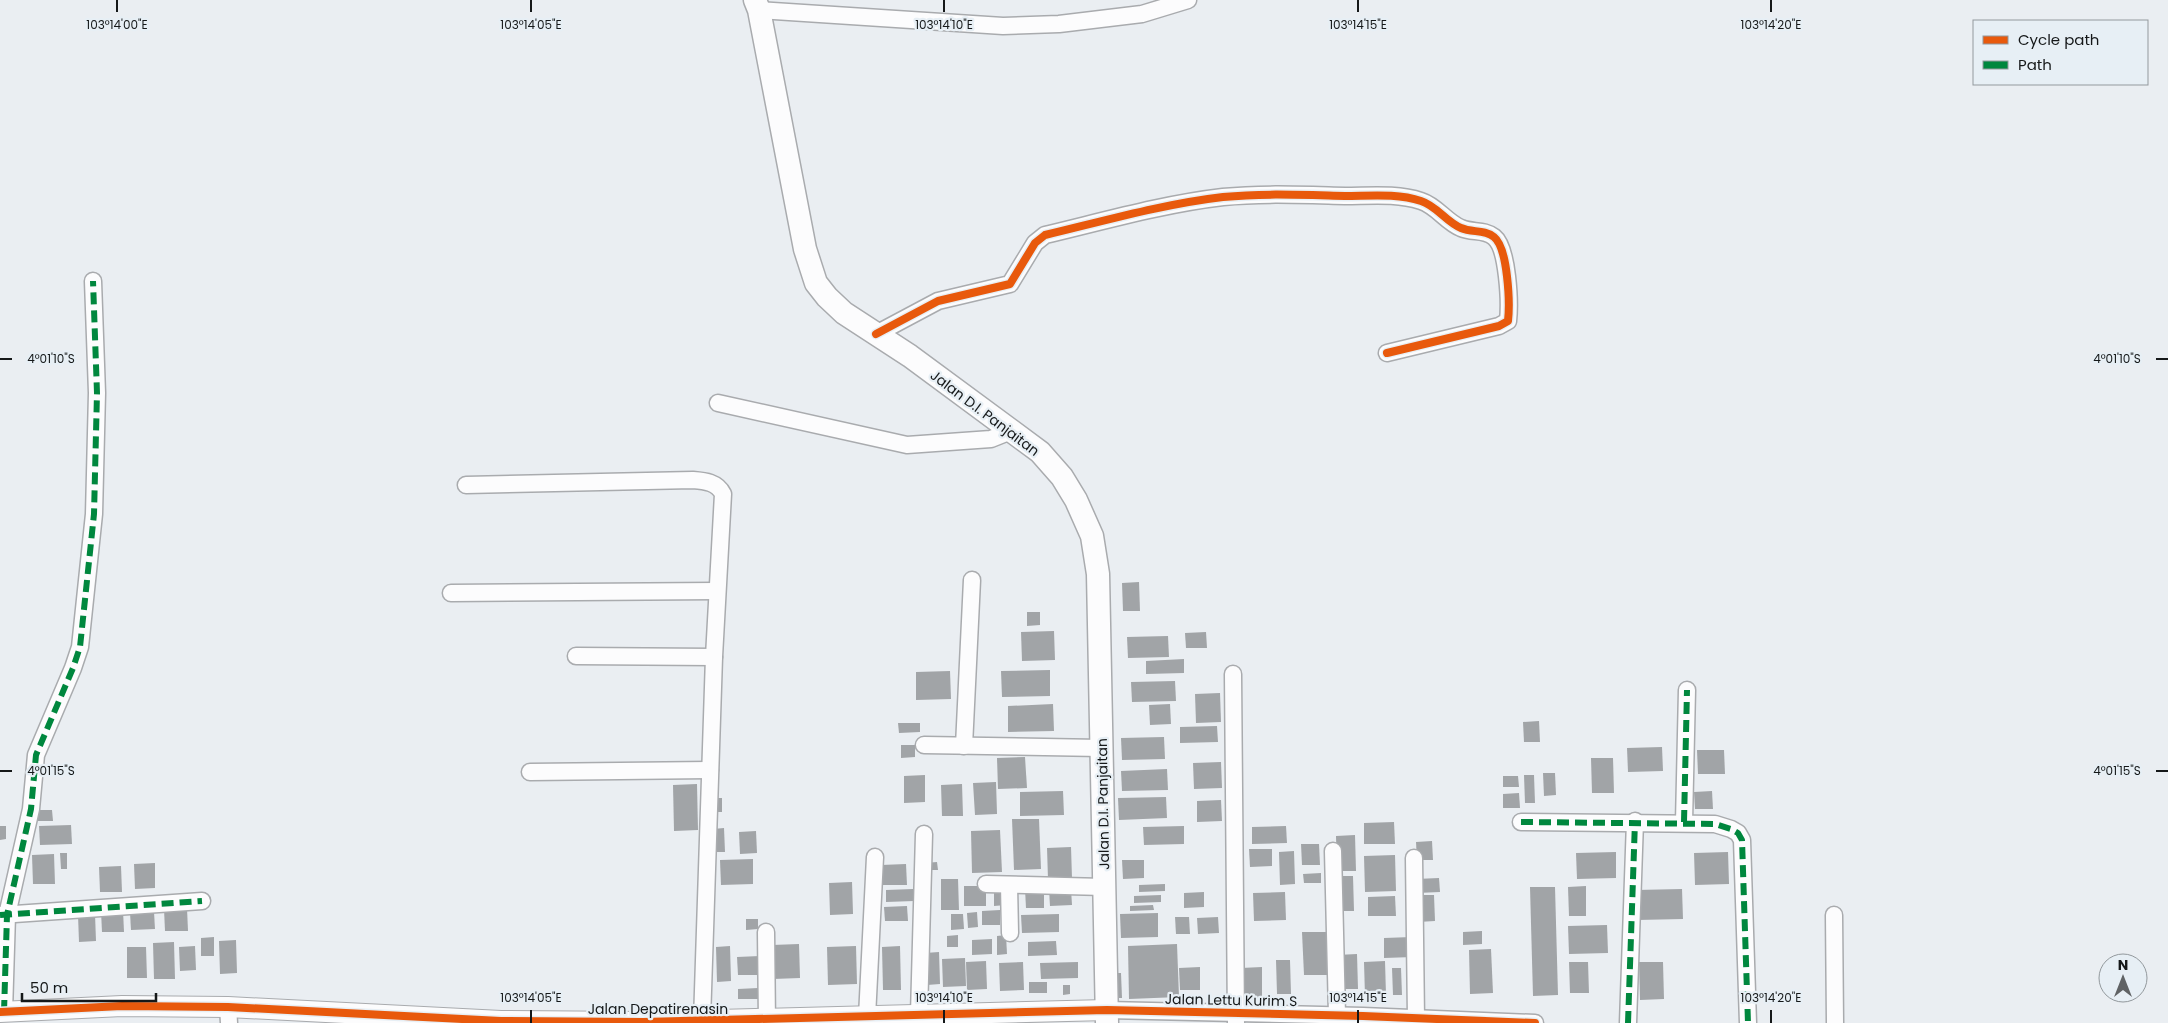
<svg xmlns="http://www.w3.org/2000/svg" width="2168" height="1023" viewBox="0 0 2168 1023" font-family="Poppins,sans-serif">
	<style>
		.building { fill: #a1a4a7 }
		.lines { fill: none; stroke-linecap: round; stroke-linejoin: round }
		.minor-casing { stroke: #a9abae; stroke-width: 19 }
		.tertiary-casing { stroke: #a9abae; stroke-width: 22 }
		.secondary-casing { stroke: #a9abae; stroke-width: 25 }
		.minor { stroke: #fcfcfd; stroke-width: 16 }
		.tertiary { stroke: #fcfcfd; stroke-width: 20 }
		.secondary { stroke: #fcfcfd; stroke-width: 22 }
		.quiet { stroke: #00873e; stroke-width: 6; stroke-dasharray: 12 6; stroke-linecap: butt }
		.cycleway-casing { stroke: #e7eff5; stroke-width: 11 }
		.cycleway { stroke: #e8590c; stroke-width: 8 }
		.ticks { fill: none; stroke: #151819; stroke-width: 2 }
		.labels { text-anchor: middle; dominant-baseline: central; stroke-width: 4.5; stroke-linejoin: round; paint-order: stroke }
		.street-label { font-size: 14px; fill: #151819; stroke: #e7eff5 }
		.ticks-label { font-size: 12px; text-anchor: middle; fill: #151819; stroke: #e7eff5; stroke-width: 4.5; stroke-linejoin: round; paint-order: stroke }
	</style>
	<rect width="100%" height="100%" fill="#eaeef2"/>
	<!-- building -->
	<g class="building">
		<polygon points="1139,582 1140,611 1123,611 1122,583"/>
		<polygon points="1027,612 1040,612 1040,625 1027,626"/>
		<polygon points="1054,631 1055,660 1022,661 1021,632"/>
		<polygon points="1206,632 1207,648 1186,648 1185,633"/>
		<polygon points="1168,636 1169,657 1128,658 1127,637"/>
		<polygon points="1184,659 1184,673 1146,674 1146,661"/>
		<polygon points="1050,670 1050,696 1002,697 1001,671"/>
		<polygon points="950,671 951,699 916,700 916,672"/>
		<polygon points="1175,681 1176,701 1132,702 1131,682"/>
		<polygon points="1220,693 1221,722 1196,723 1195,694"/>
		<polygon points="1053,704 1054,731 1008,732 1008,706"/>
		<polygon points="1170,704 1171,724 1150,725 1149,705"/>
		<polygon points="1539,721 1540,742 1524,742 1523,722"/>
		<polygon points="898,723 920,723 920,732 899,733"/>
		<polygon points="1217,726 1218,742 1180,743 1180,727"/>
		<polygon points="1164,737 1165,759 1122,760 1121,738"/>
		<polygon points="901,745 915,745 915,757 901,758"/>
		<polygon points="1662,747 1663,771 1628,772 1627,748"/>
		<polygon points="1697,750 1724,750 1725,774 1698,774"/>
		<polygon points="1025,757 1027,788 998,789 997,758"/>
		<polygon points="1591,758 1613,758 1614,793 1592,793"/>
		<polygon points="1221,762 1222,788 1194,789 1193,763"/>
		<polygon points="1167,769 1168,790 1122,791 1121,771"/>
		<polygon points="1543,773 1555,773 1556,795 1544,796"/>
		<polygon points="925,775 925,802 904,803 904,776"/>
		<polygon points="1524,775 1534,775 1535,803 1525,803"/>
		<polygon points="1503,776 1518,776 1519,787 1503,787"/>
		<polygon points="996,782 997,814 975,815 973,783"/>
		<polygon points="697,784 698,830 674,831 673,785"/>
		<polygon points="962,784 963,816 942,816 941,785"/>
		<polygon points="1063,791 1064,815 1020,816 1020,792"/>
		<polygon points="1712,791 1713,809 1695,809 1694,792"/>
		<polygon points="1519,793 1520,808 1503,808 1503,794"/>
		<polygon points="1166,797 1167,818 1119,820 1118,798"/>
		<rect x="715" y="798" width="7" height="14"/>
		<polygon points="1221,800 1222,821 1197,822 1197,801"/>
		<polygon points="38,810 52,810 53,821 38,821"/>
		<polygon points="1012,819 1039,819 1041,869 1014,870"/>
		<polygon points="1394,822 1395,844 1364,844 1364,823"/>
		<polygon points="71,825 72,844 40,845 39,826"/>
		<polygon points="0,826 6,826 6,839 0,840"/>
		<polygon points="1184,826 1184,844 1144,845 1143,827"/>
		<polygon points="1286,826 1287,843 1252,844 1252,827"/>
		<polygon points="724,828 725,852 714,852 713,829"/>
		<polygon points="1000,830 1002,872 972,873 971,831"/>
		<polygon points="756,831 757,853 740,854 739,832"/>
		<polygon points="1355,835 1356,871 1337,871 1336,836"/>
		<polygon points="1432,841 1433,860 1417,860 1416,842"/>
		<polygon points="1301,844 1319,844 1320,865 1302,865"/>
		<polygon points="1071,847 1072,879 1048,880 1047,848"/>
		<polygon points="1249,849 1272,849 1272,866 1250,867"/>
		<polygon points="1294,851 1295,884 1280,885 1279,852"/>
		<polygon points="1616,852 1616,878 1577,879 1576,853"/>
		<polygon points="1728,852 1729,884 1695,885 1694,853"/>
		<polygon points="60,853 67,853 67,869 61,869"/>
		<polygon points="54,854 55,884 33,884 32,855"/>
		<polygon points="1395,855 1396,891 1365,892 1364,856"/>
		<polygon points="753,859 753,884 721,885 720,860"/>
		<polygon points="1122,860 1144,860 1144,878 1123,879"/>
		<polygon points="937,862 938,870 925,870 924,863"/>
		<polygon points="155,863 155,888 135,889 134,864"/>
		<polygon points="906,864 907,885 881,885 881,865"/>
		<polygon points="121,866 122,892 100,892 99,867"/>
		<polygon points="1321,873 1321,883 1304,883 1303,874"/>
		<polygon points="1337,876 1353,876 1354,911 1338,911"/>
		<polygon points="1439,878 1440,892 1417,893 1416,879"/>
		<polygon points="941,879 958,879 959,910 941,910"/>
		<polygon points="852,882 853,914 830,915 829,883"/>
		<polygon points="1165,884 1165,891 1139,892 1139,885"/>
		<rect x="964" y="886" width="22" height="20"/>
		<polygon points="1586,886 1586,916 1569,916 1568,887"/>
		<polygon points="1530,887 1555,887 1558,995 1533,996"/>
		<polygon points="1044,888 1044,908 1026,908 1025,889"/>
		<polygon points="913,889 914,901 886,902 886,890"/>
		<polygon points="1006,889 1006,905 994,906 994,890"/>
		<polygon points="1049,889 1071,889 1072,905 1050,906"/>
		<polygon points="1682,889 1683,919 1637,920 1636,890"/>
		<polygon points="1204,892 1204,907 1184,908 1184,893"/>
		<polygon points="1285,892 1286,920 1254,921 1253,893"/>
		<polygon points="1161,895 1161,902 1134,903 1134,896"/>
		<polygon points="1417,895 1434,895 1435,921 1418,922"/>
		<polygon points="1395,896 1396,916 1368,916 1368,897"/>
		<polygon points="1153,905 1154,910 1130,911 1130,906"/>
		<polygon points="907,906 908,921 885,921 884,907"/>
		<polygon points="187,908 188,931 165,931 164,909"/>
		<polygon points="123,910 124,932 102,932 101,911"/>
		<polygon points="1000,910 1000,925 982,925 982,911"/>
		<polygon points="154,912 155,929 131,930 130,913"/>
		<polygon points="977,912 978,927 968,928 967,913"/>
		<polygon points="1158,913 1158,937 1121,938 1120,914"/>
		<polygon points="95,914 96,941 79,942 78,915"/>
		<polygon points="951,914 963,914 964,929 951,930"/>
		<polygon points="1059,914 1059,932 1022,933 1021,915"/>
		<polygon points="1175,917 1189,917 1190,934 1176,934"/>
		<polygon points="1218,917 1219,933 1198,934 1197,918"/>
		<polygon points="746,919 758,919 758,929 746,930"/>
		<polygon points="1607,925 1608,953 1569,954 1568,926"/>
		<polygon points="1482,931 1482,944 1463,945 1463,932"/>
		<polygon points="1302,932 1326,932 1328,975 1304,975"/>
		<polygon points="958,935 958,947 947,947 947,936"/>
		<polygon points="1006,935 1007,954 997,955 997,936"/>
		<polygon points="214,937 214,956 201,956 201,938"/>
		<polygon points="1412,937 1413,957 1384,958 1384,938"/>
		<polygon points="992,939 992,954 972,955 972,940"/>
		<polygon points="236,940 237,973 220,974 219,941"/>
		<polygon points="1056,941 1057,955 1028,956 1028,942"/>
		<polygon points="174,942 175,979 154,979 153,943"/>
		<polygon points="799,944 800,978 773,979 772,945"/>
		<polygon points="1177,944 1179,997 1129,999 1128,946"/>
		<polygon points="195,946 196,970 180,971 179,947"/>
		<polygon points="730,946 731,981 717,982 716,947"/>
		<polygon points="856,946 857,984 828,985 827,947"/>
		<polygon points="900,946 901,990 883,990 882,947"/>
		<polygon points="127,947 146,947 147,978 127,978"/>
		<polygon points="1491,949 1493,993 1470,994 1469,950"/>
		<polygon points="939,952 940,984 927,985 925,953"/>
		<polygon points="1357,954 1358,989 1339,989 1337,955"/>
		<polygon points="760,956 760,975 738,975 737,957"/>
		<polygon points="965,958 966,986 943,987 942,959"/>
		<polygon points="1276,960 1290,960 1291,994 1277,994"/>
		<polygon points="986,961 987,989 967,990 966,962"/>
		<polygon points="1385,961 1386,995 1365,996 1364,962"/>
		<polygon points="1023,962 1024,990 1000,991 999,963"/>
		<polygon points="1078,962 1078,978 1041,979 1040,963"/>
		<polygon points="1569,962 1588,962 1589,993 1570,993"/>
		<polygon points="1639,962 1663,962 1664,999 1640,1000"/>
		<polygon points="1200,967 1200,990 1180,990 1179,968"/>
		<polygon points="1262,967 1262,1000 1242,1000 1241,968"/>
		<polygon points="1392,968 1401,968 1402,995 1393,995"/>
		<polygon points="1114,973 1121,973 1122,998 1115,998"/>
		<rect x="1029" y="982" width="18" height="11"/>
		<polygon points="1063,985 1070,985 1070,994 1063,995"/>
		<polygon points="758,988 758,999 738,999 738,989"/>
	</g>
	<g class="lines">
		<defs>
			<g id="minor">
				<polyline points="759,10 1003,26 1059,24 1142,14 1188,0"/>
				<path d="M876,334L938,301L1010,284L1035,243L1045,235C1104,221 1163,204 1223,197C1263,193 1305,195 1345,196C1369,196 1397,193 1421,201C1437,206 1446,222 1461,228C1472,233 1484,229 1494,237C1508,248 1510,303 1508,321L1499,326L1387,353"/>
				<polyline points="718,403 907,445 991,439 1011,431"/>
				<path d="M466,485L693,480C705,481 717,482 723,494L714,657L702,1021"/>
				<polyline points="451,593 717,591"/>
				<polyline points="576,656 714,657"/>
				<polyline points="1233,674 1236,1023"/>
				<polyline points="924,745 1101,748"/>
				<polyline points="964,746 972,580"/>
				<polyline points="530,772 710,770"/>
				<polyline points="1521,822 1715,824 1731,829 1738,833 1742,840 1748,1023"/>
				<polyline points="1684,822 1687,690"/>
				<polyline points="1333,851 1337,1015"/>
				<polyline points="1414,858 1416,1019"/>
				<polyline points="986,884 1104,887"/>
				<polyline points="1009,885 1010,933"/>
				<polyline points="0,915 202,901"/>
				<polyline points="1834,915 1835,1023"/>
				<polyline points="766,932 767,1023"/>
				<polyline points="228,1007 229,1023"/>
				<polyline points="1107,1010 1363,1016 1535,1023"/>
				<polyline points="4,1012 7,915 31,809 36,755 73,668 80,647 94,514 97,393 93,281"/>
				<polyline points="919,1014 924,834"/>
				<polyline points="867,1017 875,857"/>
				<polyline points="1628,1023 1635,821"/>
			</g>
			<polyline id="tertiary" points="0,1012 122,1006 228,1007 501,1021 643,1022 1107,1010"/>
			<polyline id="secondary" points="755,0 759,10 805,249 816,283 827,297 844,313 910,356 1040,452 1062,477 1076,500 1092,536 1098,574 1107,1023"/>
		</defs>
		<!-- minor casing -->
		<use href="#minor" class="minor-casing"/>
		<!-- tertiary casing -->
		<use href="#tertiary" class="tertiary-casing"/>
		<!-- secondary casing -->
		<use href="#secondary" class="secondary-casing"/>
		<!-- minor -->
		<use href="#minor" class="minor"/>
		<!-- tertiary -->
		<use href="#tertiary" class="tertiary"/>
		<!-- secondary -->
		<use href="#secondary" class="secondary"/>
		<!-- quiet -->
		<g class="quiet">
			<polyline points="1521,822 1715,824 1731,829 1738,833 1742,840 1748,1023"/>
			<polyline points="1684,822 1687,690"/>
			<polyline points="0,915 202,901"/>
			<polyline points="4,1012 7,915 31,809 36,755 73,668 80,647 94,514 97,393 93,281"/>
			<polyline points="1628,1023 1635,821"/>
		</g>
		<defs>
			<g id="cycleway">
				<path d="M876,334L938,301L1010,284L1035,243L1045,235C1104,221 1163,204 1223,197C1263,193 1305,195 1345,196C1369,196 1397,193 1421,201C1437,206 1446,222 1461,228C1472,233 1484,229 1494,237C1508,248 1510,303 1508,321L1499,326L1387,353"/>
				<polyline points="0,1012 122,1006 228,1007 501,1021 643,1022 1107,1010 1363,1016 1535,1023"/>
			</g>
		</defs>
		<!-- cycleway casing -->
		<use href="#cycleway" class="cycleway-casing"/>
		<!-- cycleway -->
		<use href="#cycleway" class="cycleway"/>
	</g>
	<!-- ticks -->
	<path class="ticks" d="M117,0V12M531,0V12M944,0V12M1358,0V12M1771,0V12M0,359H12M2156,359H2168M0,771H12M2156,771H2168M531,1010V1023M944,1010V1023M1358,1010V1023M1771,1010V1023"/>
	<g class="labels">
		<!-- street labels -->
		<g class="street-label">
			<text transform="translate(985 413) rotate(37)">Jalan D.I. Panjaitan</text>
			<text transform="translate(1103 804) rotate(-91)">Jalan D.I. Panjaitan</text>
			<text transform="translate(1231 1000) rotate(1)">Jalan Lettu Kurim S</text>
			<text x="658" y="1009">Jalan Depatirenasin</text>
		</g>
	</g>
	<g class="ticks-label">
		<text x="117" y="29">103°14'00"E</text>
		<text x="531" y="29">103°14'05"E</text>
		<text x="944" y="29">103°14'10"E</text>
		<text x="1358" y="29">103°14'15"E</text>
		<text x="1771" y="29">103°14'20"E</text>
		<text x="51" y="363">4°01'10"S</text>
		<text x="2117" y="363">4°01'10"S</text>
		<text x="51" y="775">4°01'15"S</text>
		<text x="2117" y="775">4°01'15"S</text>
		<text x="531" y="1002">103°14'05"E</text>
		<text x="944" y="1002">103°14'10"E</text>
		<text x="1358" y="1002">103°14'15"E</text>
		<text x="1771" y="1002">103°14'20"E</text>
	</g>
	<!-- legend -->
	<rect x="1973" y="20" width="175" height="65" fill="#e7eff5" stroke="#93999d"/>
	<rect x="1983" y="36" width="25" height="8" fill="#e8590c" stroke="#93999d"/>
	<text x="2018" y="45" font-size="15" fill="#151819">Cycle path</text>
	<rect x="1983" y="61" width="25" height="8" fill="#00873e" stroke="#93999d"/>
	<text x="2018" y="70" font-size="15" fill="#151819">Path</text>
	<!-- north arrow -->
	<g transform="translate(2123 978)"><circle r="24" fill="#e7eff5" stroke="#93999d"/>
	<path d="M0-4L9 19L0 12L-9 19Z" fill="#606365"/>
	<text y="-8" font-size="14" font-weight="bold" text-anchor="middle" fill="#151819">N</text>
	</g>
	<!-- scale -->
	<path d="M22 993v8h134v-8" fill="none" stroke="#151819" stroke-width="2.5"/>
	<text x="30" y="993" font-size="15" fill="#151819" stroke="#e7eff5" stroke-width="4" paint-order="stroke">50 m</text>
</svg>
